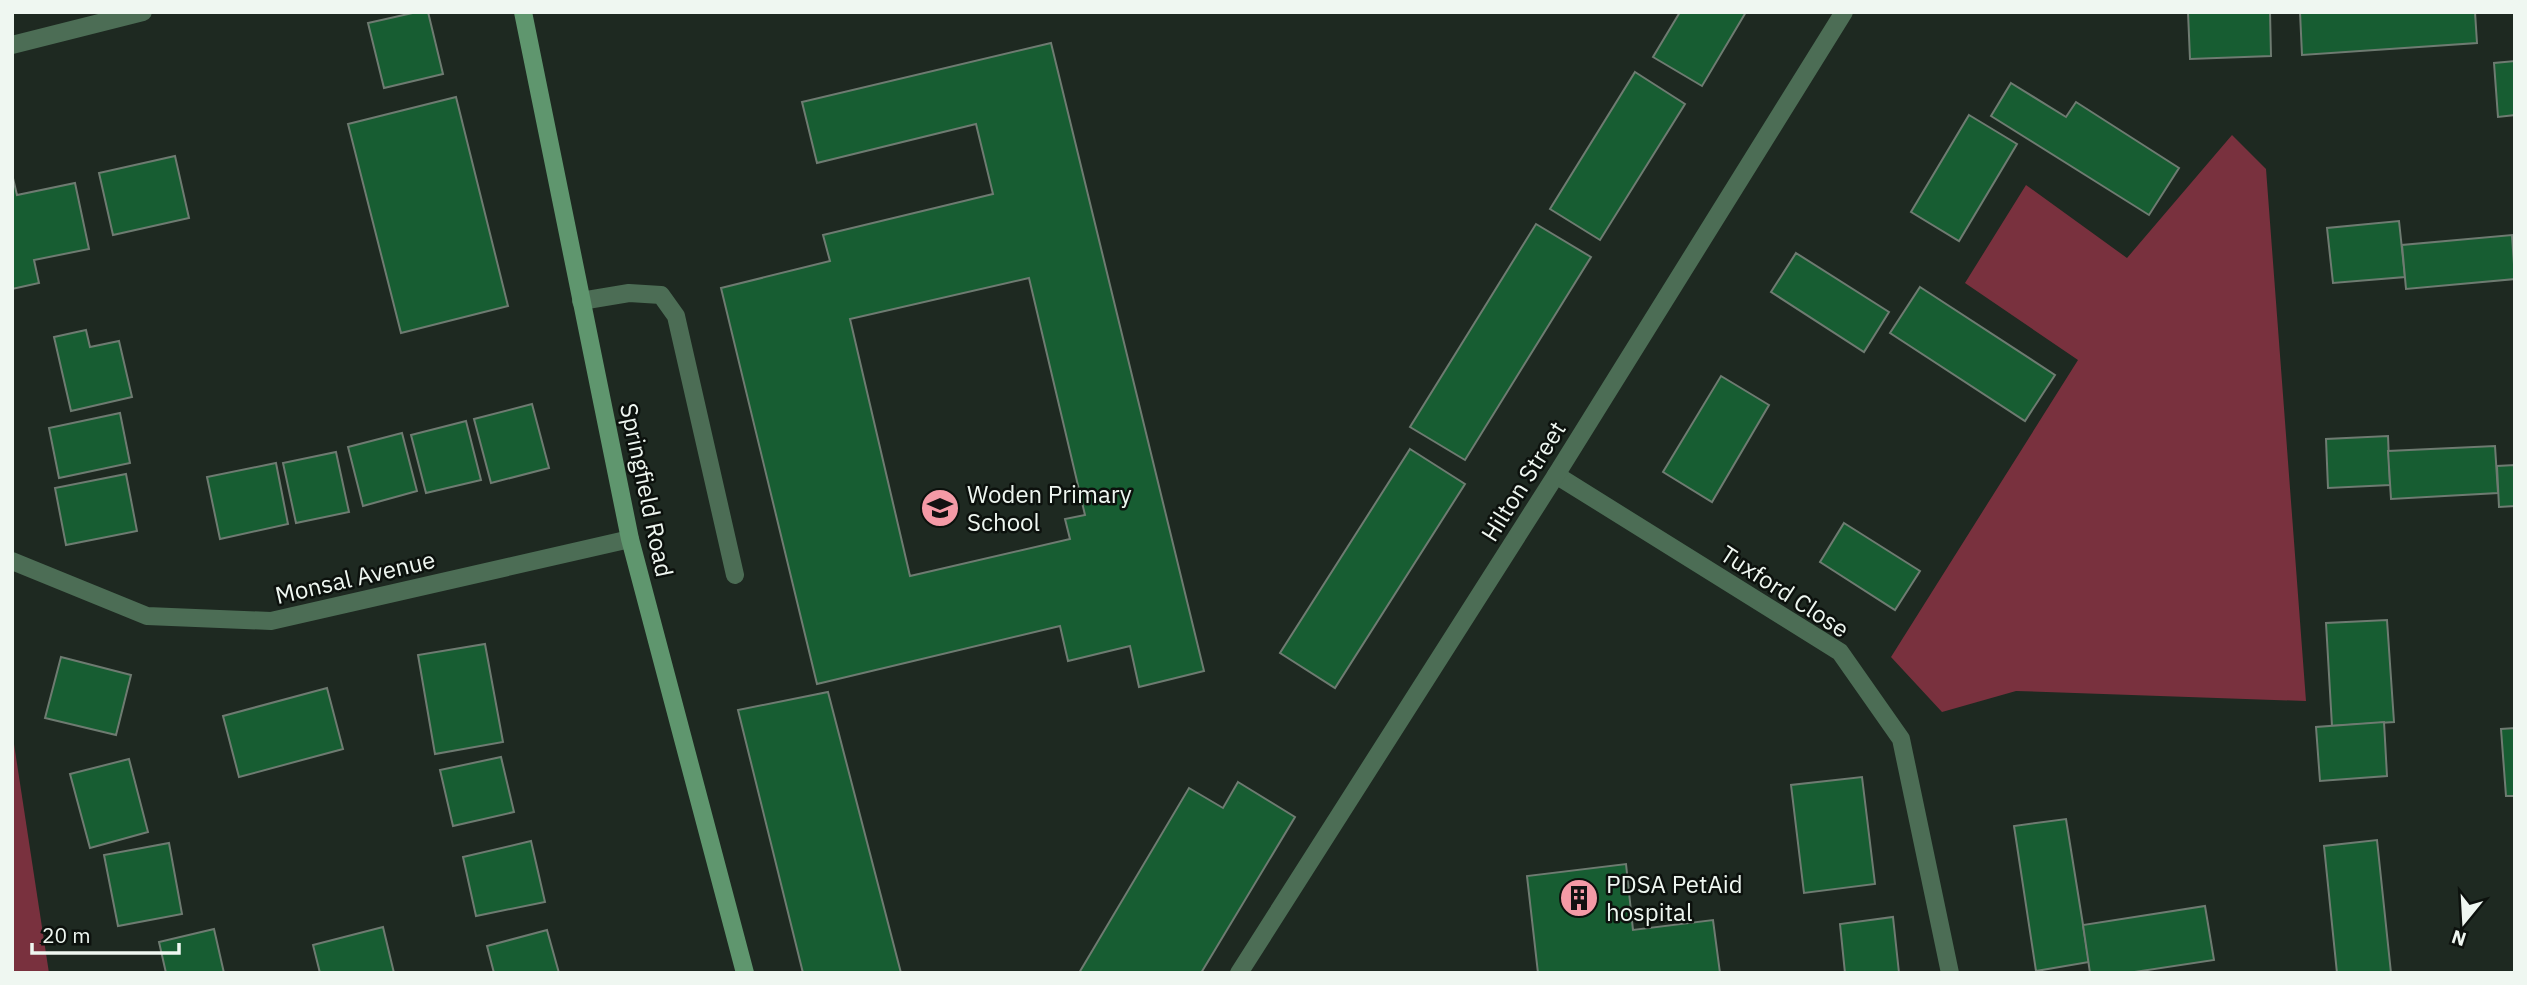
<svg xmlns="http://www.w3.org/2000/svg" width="2527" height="985" viewBox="0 0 2527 985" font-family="'IBM Plex Sans',sans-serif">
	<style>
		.green { fill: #79313e }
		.building { fill: #175d32; stroke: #6e7b71; stroke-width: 2; fill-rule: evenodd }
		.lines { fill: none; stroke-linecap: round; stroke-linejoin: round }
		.lane { stroke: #4c6d55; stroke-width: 18 }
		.street { stroke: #4c6d55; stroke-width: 18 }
		.secondary { stroke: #5f966e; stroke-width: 18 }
		.labels { text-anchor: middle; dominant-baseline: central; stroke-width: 5; stroke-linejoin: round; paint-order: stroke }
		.street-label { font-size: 24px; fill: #eff7f1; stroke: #0c110d }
		.poi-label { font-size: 24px; fill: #eff7f1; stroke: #0c110d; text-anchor: start }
	</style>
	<rect width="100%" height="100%" fill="#1e2921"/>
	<!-- green -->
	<g class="green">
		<polygon points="2232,135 2266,169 2306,701 2016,691 1942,712 1891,657 2078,360 1965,283 2026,185 2127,258"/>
		<polygon points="12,731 49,973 12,973"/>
	</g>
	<!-- building -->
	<g class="building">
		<polygon points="417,12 428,12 443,74 384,88 368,23"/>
		<polygon points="1680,12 1746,12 1702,86 1653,57"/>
		<polygon points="2188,12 2270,12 2271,56 2190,59"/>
		<polygon points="2300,12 2475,12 2477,43 2302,55"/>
		<path d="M1051,43L1204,671L1139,687L1130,646L1068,661L1060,626L817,684L721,288L830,261L823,235L993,194L976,124L817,163L802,102ZM1029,278L1085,515L1065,519L1070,539L910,576L850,319Z"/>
		<polygon points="2515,61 2515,115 2498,117 2494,63"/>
		<polygon points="1635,72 1685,104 1600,240 1550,209"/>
		<polygon points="2011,83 2066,117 2076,102 2179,168 2149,215 1991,116"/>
		<polygon points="456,97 508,306 401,333 348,124"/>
		<polygon points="1969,115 2017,144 1959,241 1911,212"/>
		<polygon points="175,156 189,218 113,235 99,173"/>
		<polygon points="12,174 17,195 75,183 89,249 34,260 39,283 12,289"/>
		<polygon points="2399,221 2405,277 2333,283 2327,228"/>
		<polygon points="1536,224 1591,257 1465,460 1410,427"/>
		<polygon points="2512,235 2515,279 2406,289 2402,245"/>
		<polygon points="1796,253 1889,312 1864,352 1771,292"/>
		<polygon points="1920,287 2055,375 2025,421 1890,333"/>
		<polygon points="86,330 90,347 119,341 132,397 71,411 54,337"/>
		<polygon points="1721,376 1769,405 1712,502 1663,472"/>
		<polygon points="532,404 549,468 491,483 474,419"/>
		<polygon points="120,413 130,463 59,478 49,428"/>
		<polygon points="466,421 481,480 426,493 411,435"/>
		<polygon points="402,433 417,491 363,506 348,447"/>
		<polygon points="2388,436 2390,485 2328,488 2326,439"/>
		<polygon points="2495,446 2498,493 2391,499 2388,451"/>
		<polygon points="1410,449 1465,484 1335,688 1280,653"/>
		<polygon points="336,452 349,512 296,523 283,463"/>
		<polygon points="276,463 288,524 220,539 207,477"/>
		<polygon points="2515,465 2515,506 2499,507 2497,466"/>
		<polygon points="126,474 137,531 66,545 55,488"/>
		<polygon points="1844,523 1920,571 1895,610 1820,562"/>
		<polygon points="2387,620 2394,722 2332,726 2326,623"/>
		<polygon points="485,644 503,742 435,754 418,655"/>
		<polygon points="61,657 131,675 116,735 45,718"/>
		<polygon points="327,688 343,749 239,777 223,716"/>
		<polygon points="828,692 901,973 803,973 738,710"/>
		<polygon points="2384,722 2387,776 2320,781 2316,727"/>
		<polygon points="2515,728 2515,796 2506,796 2501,729"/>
		<polygon points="501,757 514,812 453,826 440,770"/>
		<polygon points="129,759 148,832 90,848 70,774"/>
		<polygon points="1862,777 1875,884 1804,893 1791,785"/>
		<polygon points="1238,782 1295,817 1201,973 1079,973 1189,788 1223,808"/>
		<polygon points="2066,819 2089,962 2036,971 2014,826"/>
		<polygon points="2377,840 2391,973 2337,973 2324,846"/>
		<polygon points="531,841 545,902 476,916 463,857"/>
		<polygon points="169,843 182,914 118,926 104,855"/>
		<polygon points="1626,864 1633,930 1713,920 1720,973 1538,973 1527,876"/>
		<polygon points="2205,906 2214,960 2128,973 2090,973 2083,925"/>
		<polygon points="1893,917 1899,973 1845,973 1840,924"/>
		<polygon points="383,927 394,973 320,973 313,945"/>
		<polygon points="214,929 224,973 166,973 159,942"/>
		<polygon points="547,930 559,973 494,973 487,946"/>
	</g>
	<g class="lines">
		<!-- lane -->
		<polyline class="lane" points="581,301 629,293 661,295 676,316 735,575"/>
		<!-- street -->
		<g class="street">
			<polyline points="12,45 143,12"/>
			<polyline points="1556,475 1840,652 1901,739 1950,973"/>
			<polyline points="12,561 147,616 271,621 630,539"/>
			<polyline points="1239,973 1556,475 1844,12"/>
		</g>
		<!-- secondary -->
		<polyline class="secondary" points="523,12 630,539 745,973"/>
	</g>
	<!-- icons -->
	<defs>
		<symbol id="school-disc" viewBox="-11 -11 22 22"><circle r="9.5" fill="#f49aa6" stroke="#0c110d"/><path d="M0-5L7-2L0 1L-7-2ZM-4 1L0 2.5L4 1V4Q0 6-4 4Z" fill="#111"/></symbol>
		<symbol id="building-disc" viewBox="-11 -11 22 22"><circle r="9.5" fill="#f49aa6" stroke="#0c110d"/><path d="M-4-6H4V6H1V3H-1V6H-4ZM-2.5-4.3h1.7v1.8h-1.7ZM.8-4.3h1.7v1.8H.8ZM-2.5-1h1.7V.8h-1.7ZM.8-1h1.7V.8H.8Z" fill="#111"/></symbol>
	</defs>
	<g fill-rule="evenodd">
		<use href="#school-disc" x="918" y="486" width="44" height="44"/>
		<use href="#building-disc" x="1557" y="876" width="44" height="44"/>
	</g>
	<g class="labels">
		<!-- street labels -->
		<g class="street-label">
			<text transform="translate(1523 481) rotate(-58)">Hilton Street</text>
			<text transform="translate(647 490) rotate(78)">Springfield Road</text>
			<text transform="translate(355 577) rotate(-13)">Monsal Avenue</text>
			<text transform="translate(1785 591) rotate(33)">Tuxford Close</text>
		</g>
		<!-- poi labels -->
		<g class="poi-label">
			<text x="967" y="494">Woden Primary<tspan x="967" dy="28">School</tspan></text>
			<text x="1606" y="884">PDSA PetAid<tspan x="1606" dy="28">hospital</tspan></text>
		</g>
	</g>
	<!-- border -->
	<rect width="2527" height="985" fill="none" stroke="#eff7f1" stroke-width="28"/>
	<!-- north arrow -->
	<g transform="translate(2464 922) rotate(198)" stroke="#0c110d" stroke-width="5" paint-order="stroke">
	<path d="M0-5L12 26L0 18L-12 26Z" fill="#eff7f1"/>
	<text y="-10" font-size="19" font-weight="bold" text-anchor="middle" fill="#eff7f1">N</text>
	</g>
	<!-- scale -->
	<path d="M32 943v10h147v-10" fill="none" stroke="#eff7f1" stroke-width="3.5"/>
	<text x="42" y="943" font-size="21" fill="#eff7f1" stroke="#0c110d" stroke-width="5" paint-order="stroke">20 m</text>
</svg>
